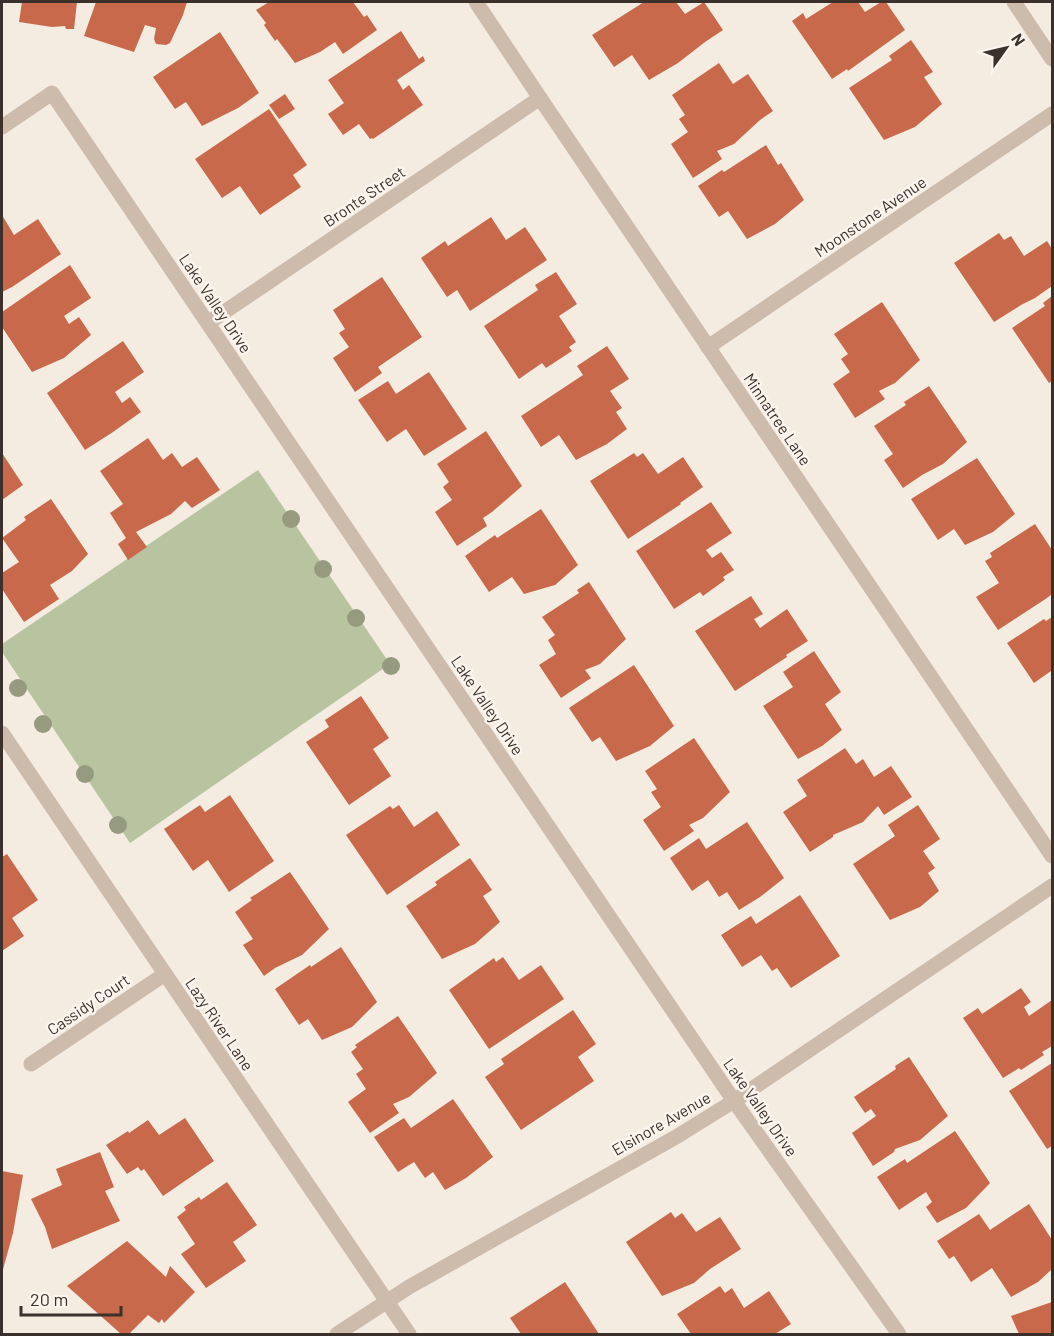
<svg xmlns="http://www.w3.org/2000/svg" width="1054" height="1336" viewBox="0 0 1054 1336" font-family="Barlow,sans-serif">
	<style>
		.green { fill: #b8c4a0 }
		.building { fill: #c8694b }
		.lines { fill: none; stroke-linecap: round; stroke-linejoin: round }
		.minor { stroke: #cdbbac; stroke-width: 15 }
		.tree { fill: #969b7f }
		.labels { text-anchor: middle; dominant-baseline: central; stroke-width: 5; stroke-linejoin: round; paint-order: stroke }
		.street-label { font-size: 16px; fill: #3b302b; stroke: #fbf5ee }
	</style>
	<rect width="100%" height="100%" fill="#f4ebe1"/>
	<!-- green -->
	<polygon class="green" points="258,470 390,664 130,843 2,652 2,644"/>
	<!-- building -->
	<g class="building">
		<polygon points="22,2 77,2 74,29 66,29 65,26 52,27 19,22"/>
		<polygon points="96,2 187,2 183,15 170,43 166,45 156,44 154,39 156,28 145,25 134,52 84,36"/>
		<polygon points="269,2 353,2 364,17 367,15 377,30 343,54 335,42 320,52 295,63 277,39 275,41 264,25 266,23 256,10"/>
		<polygon points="644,2 676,2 685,14 704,2 723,30 705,42 678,63 649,80 632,55 614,67 592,35"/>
		<polygon points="833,2 858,2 865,12 881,2 886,2 905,30 848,71 847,69 832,79 792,21 803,13 806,19"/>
		<polygon points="401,31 419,59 423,56 425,61 397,80 403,90 409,85 423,105 373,139 372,138 370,139 359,124 343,135 328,114 344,103 328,80"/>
		<polygon points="220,32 259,93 238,108 202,126 186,102 175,109 153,77"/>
		<polygon points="911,40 933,72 924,77 942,104 915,127 884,140 849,88 892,60 889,56"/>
		<polygon points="719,63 733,84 748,74 773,111 760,120 734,144 717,151 722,159 693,178 671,144 688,132 679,119 685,115 672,95"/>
		<polygon points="285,94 295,109 279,119 269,105"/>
		<polygon points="269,109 307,165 293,175 301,187 260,215 240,186 222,198 195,159"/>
		<polygon points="766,145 778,165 781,163 804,200 775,224 747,239 728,211 719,217 698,186 722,170 724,172"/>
		<polygon points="2,215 14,235 38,219 61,254 12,287 2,292"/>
		<polygon points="491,217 506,240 525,227 547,260 470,311 457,290 447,297 421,258 445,241 448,246"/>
		<polygon points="999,233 1004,240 1011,236 1024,256 1047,241 1052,249 1052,286 1035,298 1021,305 994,322 954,263"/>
		<polygon points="70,265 91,298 64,316 69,324 79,317 91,335 64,358 32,372 2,327 2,312"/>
		<polygon points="556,272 577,304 559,316 576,342 569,347 572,351 546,368 542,363 519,379 484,326 538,290 535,285"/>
		<polygon points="382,277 422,337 378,367 382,373 355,392 333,358 349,347 339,333 345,329 333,310"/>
		<polygon points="1052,296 1052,381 1049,383 1012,328 1045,306 1043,303"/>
		<polygon points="882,302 920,360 895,383 879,391 885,399 855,418 833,384 850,372 841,359 848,354 834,334"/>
		<polygon points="123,341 144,372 115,392 122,403 130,397 141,412 113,432 85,450 47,393"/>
		<polygon points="607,346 629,379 610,391 622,408 616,412 627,429 607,444 576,460 559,435 541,447 521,416 583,375 577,366"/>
		<polygon points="429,372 467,429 424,456 406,429 387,442 358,400 388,381 396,394"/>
		<polygon points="929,386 967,442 943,464 922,475 903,488 884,460 893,454 874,426 906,405 904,402"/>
		<polygon points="486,431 522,486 492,512 483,518 487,526 457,546 435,512 452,500 443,487 449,482 437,464"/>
		<polygon points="148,438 163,460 172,453 182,467 197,457 220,490 192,508 185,501 171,514 136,532 147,547 128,560 118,544 126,538 110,513 123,504 100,471"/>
		<polygon points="2,453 23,485 2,500"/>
		<polygon points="634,453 637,457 643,453 658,474 683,457 703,487 680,503 681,504 628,539 590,481"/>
		<polygon points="977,458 1015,514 993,532 965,545 954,529 938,540 911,499"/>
		<polygon points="51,499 88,554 72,571 50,585 59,599 24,622 2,589 2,573 19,562 2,538 26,520 24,517"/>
		<polygon points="711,502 732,533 706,550 712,558 721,552 734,570 723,577 725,580 703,596 700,592 674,609 636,551"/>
		<polygon points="541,509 578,565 555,585 524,594 512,577 489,592 465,556 495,535 497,538"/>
		<polygon points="1035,524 1052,550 1052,594 1047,598 998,630 976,597 999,583 985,561 992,557 990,553"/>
		<polygon points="589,582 626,639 600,664 585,670 591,678 561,698 539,665 556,654 548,640 555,635 542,617 579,593 577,590"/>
		<polygon points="751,596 763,614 754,619 760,628 787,609 808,641 786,655 787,657 735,691 695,631"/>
		<polygon points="1052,617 1052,673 1051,671 1034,683 1007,643 1044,619 1046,621"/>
		<polygon points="814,651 841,692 825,704 842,730 822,746 798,759 763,706 793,687 783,672"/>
		<polygon points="634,665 674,726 650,746 616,761 600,737 592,742 569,708"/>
		<polygon points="361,696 389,738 373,749 391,776 349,805 306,742 329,727 325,720"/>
		<polygon points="694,738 730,792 703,818 689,825 694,831 664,851 643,820 661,807 651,792 657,789 645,771"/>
		<polygon points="845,748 856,764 863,759 874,777 891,766 912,797 884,815 878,806 863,822 833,835 833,837 810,852 783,812 807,796 797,780"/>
		<polygon points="230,795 274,861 229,892 208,860 193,871 164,829 200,805 205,812"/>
		<polygon points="399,805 414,827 437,811 460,845 387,895 346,835 390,806 393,809"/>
		<polygon points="918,805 940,839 923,851 935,868 928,873 939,891 920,907 890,920 853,864 895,836 888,825"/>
		<polygon points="747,822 784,878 760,897 739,910 727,892 719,897 708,880 692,891 670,858 699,838 706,849"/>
		<polygon points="7,854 38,900 12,918 24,936 2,951 2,857"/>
		<polygon points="470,858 492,890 483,896 500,922 475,944 442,959 406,906 437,885 435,882"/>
		<polygon points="290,872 329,929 302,955 275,968 264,976 243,945 253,939 235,912 252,900 250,898"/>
		<polygon points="800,895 840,956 791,988 777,968 772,971 761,955 742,967 721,935 751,916 756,924"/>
		<polygon points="341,947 377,1002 352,1027 322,1040 308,1019 299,1025 275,989 310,965 311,967"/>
		<polygon points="503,957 519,980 541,965 564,999 489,1049 449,990 494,958 496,962"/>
		<polygon points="1021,988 1031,1002 1024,1007 1029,1016 1052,1000 1052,1046 1042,1052 1044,1055 1021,1070 1019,1068 1003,1078 963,1018 978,1008 982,1014"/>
		<polygon points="573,1010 596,1044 578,1057 594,1081 521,1130 485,1077 504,1064 501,1059"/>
		<polygon points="398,1016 437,1073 409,1097 393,1104 399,1113 370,1133 348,1102 366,1089 356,1074 363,1069 351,1052 357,1047 355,1045"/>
		<polygon points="909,1057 948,1116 920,1140 895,1149 894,1152 873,1166 852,1133 876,1116 871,1109 865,1113 854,1097 896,1069 895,1066"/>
		<polygon points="1052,1063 1052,1146 1047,1149 1009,1091"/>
		<polygon points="453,1099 493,1157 466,1178 445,1190 433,1172 425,1178 414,1162 398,1172 374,1137 404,1118 411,1128"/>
		<polygon points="185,1118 214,1161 163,1196 144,1169 141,1171 138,1167 127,1174 106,1145 128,1131 129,1133 148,1120 159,1135"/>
		<polygon points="955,1131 990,1183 966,1208 937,1223 926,1207 932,1202 926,1192 899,1210 877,1177 905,1159 907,1163"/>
		<polygon points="100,1152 114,1187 105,1191 120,1221 52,1249 45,1227 31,1199 62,1185 56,1169"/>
		<polygon points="2,1171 23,1175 13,1233 2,1273"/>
		<polygon points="227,1182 257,1225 233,1242 246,1261 206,1288 181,1254 195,1244 177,1217 186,1210 184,1207 199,1197 201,1200"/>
		<polygon points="1029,1204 1052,1240 1052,1269 1038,1282 1011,1297 992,1268 971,1282 954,1256 949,1259 937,1241 979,1214 990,1230"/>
		<polygon points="671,1212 675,1218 682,1213 696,1232 720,1217 741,1249 710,1269 694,1283 662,1296 626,1242"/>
		<polygon points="127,1241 166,1277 170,1266 195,1292 164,1323 162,1319 159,1323 148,1315 129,1334 121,1334 67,1286"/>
		<polygon points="565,1282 599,1334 521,1334 510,1318"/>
		<polygon points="720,1286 725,1293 732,1288 744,1308 769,1291 791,1324 775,1334 691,1334 677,1314"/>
		<polygon points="1052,1302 1052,1334 1019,1334 1011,1316"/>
	</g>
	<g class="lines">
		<!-- minor -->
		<g class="minor">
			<polyline points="476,2 540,98 1052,856"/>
			<polyline points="1014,2 1052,59"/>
			<polyline points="2,127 52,93 734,1101 899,1334"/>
			<polyline points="208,323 540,98"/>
			<polyline points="708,347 1052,114"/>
			<polyline points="2,733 409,1334"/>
			<polyline points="31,1064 165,974"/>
			<polyline points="337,1334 409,1287 676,1137 734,1101 1052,886"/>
		</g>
	</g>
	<!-- trees -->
	<g class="tree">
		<circle cx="291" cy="519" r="9"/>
		<circle cx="323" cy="569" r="9"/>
		<circle cx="356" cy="618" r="9"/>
		<circle cx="391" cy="666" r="9"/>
		<circle cx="18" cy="688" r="9"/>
		<circle cx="43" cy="724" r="9"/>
		<circle cx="85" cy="774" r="9"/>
		<circle cx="118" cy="825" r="9"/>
	</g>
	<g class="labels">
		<!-- street labels -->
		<g class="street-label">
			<text transform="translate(364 196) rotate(-34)">Bronte Street</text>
			<text transform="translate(870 216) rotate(-34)">Moonstone Avenue</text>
			<text transform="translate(216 303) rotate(56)">Lake Valley Drive</text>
			<text transform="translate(778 419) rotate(56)">Minnatree Lane</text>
			<text transform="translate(488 705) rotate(56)">Lake Valley Drive</text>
			<text transform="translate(88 1004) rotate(-34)">Cassidy Court</text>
			<text transform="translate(220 1024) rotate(56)">Lazy River Lane</text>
			<text transform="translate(761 1107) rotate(55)">Lake Valley Drive</text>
			<text transform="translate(661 1123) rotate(-30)">Elsinore Avenue</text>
		</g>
	</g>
	<!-- border -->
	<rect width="1054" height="1336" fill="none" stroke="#3b302b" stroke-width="6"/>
	<!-- north arrow -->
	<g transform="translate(1006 48) rotate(56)" stroke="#fbf5ee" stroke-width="4.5" paint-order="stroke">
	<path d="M0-4.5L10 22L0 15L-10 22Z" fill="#3b302b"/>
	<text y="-9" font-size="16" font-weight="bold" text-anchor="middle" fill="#3b302b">N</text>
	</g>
	<!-- scale -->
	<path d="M21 1306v9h100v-9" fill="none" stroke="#3b302b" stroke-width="3"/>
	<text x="30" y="1306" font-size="18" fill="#3b302b" stroke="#fbf5ee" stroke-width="4.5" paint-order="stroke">20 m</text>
</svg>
